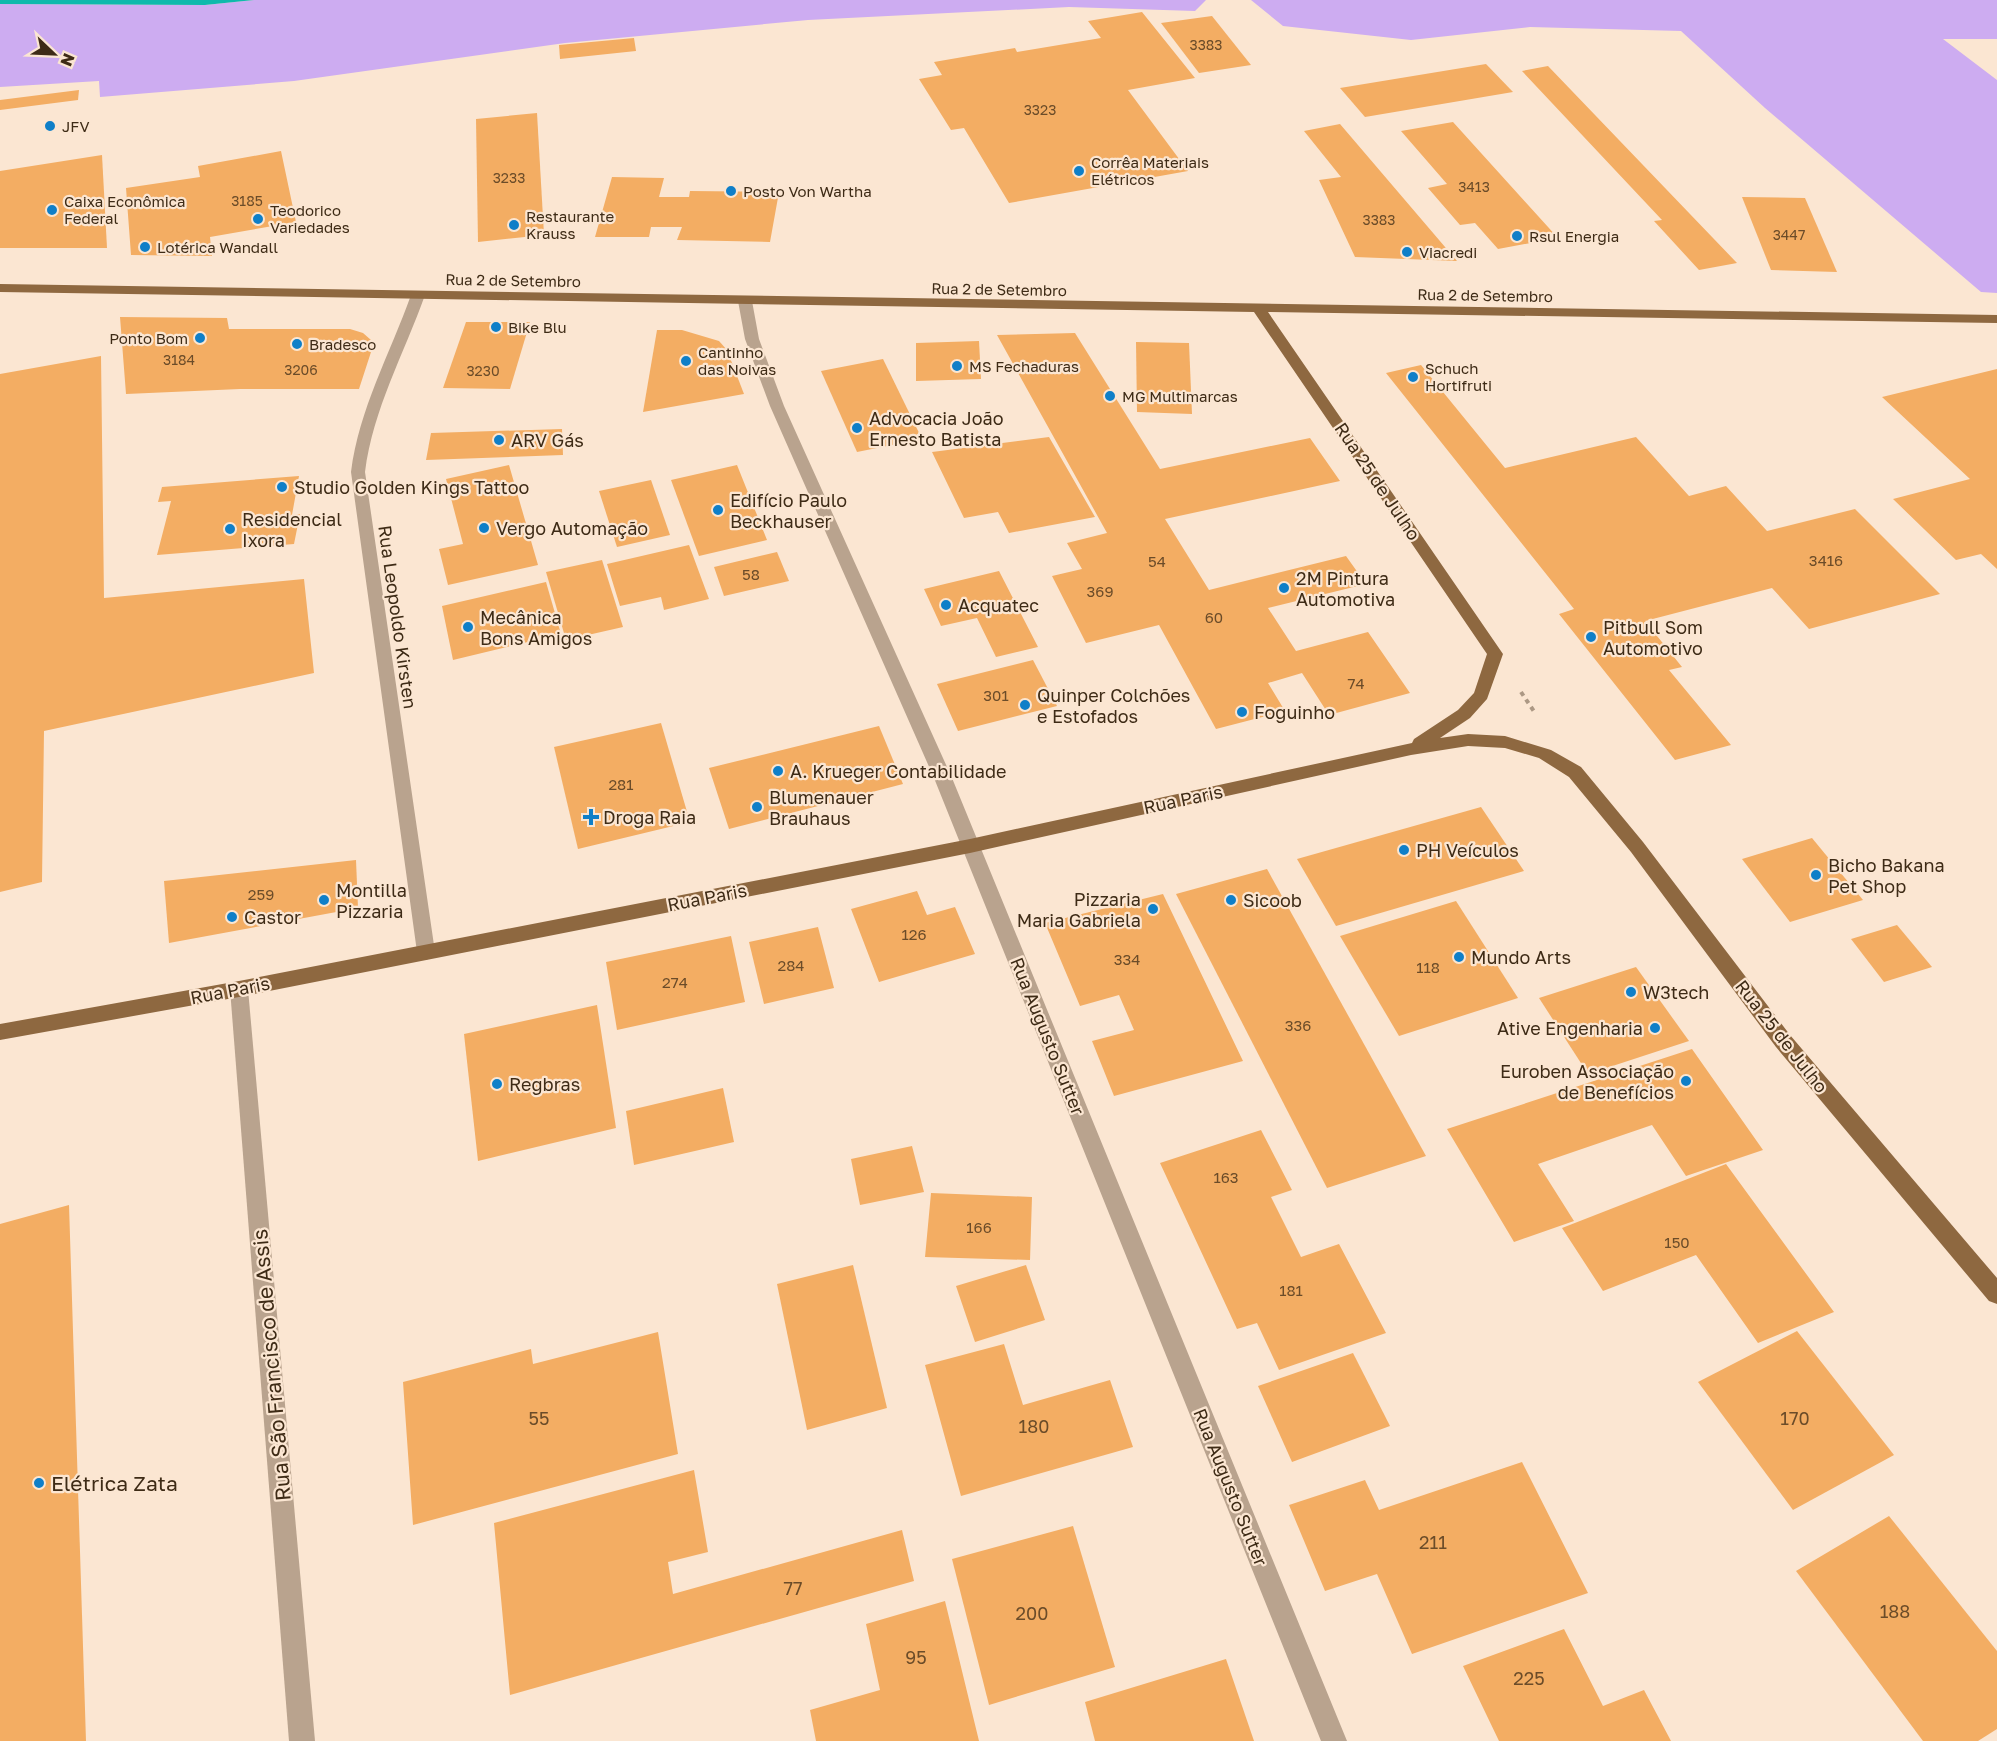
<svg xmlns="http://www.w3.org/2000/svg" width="1997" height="1741" viewBox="0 0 1997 1741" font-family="'Golos Text',sans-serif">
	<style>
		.green { fill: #cdacf1 }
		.water { fill: #0fb9ac }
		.building { fill: #f3ad63 }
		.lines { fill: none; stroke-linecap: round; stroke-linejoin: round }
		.path { stroke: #ac9884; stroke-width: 4; stroke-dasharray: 4.5 4.5; stroke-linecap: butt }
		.minor { fill: #b9a38e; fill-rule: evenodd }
		.major { fill: #8e6840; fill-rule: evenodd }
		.poi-dot { fill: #0f7fc8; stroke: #fbe6d2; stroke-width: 2 }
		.labels { text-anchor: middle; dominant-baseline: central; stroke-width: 4.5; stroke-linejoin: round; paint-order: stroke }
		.far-number-label { font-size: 14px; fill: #6b4c29 }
		.far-poi-label { font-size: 15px; fill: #3e2b16; stroke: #fbe6d2; text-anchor: start }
		.far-street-label { font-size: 15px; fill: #3e2b16; stroke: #fbe6d2 }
		.number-label { font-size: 15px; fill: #6b4c29 }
		.poi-label { font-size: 18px; fill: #3e2b16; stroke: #fbe6d2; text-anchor: start }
		.street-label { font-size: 18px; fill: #3e2b16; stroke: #fbe6d2 }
		.near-number-label { font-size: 18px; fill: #6b4c29 }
		.near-street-label { font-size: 21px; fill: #3e2b16; stroke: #fbe6d2 }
		.near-poi-label { font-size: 21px; fill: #3e2b16; stroke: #fbe6d2; text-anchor: start }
	</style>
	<rect width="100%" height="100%" fill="#fbe6d2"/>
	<!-- green -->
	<g class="green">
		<polygon points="254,0 1206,0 1195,11 1069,7 808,20 565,43 294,81 100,97 99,81 0,87 0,4 205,5"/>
		<polygon points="1251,0 1997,0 1997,39 1943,39 1997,80 1997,293 1981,292 1765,108 1681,31 1530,27 1411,40 1283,26"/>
	</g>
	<!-- water -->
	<polygon class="water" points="0,0 254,0 205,5 0,4"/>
	<!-- building -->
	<g class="building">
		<polygon points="1142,12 1195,78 1128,90 1188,171 1009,203 964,128 951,130 919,79 942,75 934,62 1015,48 1017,52 1101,38 1088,21"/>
		<polygon points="1212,16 1251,65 1199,73 1161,23"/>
		<polygon points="634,38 636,51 560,59 559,45"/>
		<polygon points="1486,64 1513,92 1365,117 1340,88"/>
		<polygon points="1548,66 1737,263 1699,270 1654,221 1662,220 1522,71"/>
		<polygon points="79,90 78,100 0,110 0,100"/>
		<polygon points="537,113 544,235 478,242 476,119"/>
		<polygon points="1453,122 1558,238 1498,249 1475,223 1460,225 1428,188 1447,184 1401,131"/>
		<polygon points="1340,124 1457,261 1355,257 1319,180 1341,177 1304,131"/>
		<polygon points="281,151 296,222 210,237 212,256 131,255 126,188 200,177 198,166"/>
		<polygon points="102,155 107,248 0,248 0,171"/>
		<polygon points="612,177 664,178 659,197 689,197 690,191 779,192 770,242 677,240 682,227 651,227 649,237 595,237"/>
		<polygon points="1742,197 1805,198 1837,272 1771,270"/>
		<polygon points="120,317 227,318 229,329 350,329 363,333 371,340 372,349 359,389 240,389 126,394"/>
		<polygon points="466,322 530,322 510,389 443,388"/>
		<polygon points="657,330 682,330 719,341 727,350 744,394 643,412"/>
		<polygon points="1075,333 1160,469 1310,438 1340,481 1165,519 1209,590 1346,556 1366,584 1268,608 1296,651 1368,632 1410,693 1329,715 1302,673 1268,683 1285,711 1216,729 1159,625 1086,643 1052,576 1082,569 1067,543 1107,533 997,335"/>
		<polygon points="979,341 981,379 916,381 916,343"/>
		<polygon points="1136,342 1189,343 1192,414 1137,412"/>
		<polygon points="101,356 104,598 304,579 314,673 44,731 42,882 0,892 0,374"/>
		<polygon points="883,359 922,439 857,452 821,371"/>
		<polygon points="1421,365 1505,468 1636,437 1689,496 1726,486 1767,531 1855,509 1940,594 1809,629 1772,588 1645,621 1682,667 1669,670 1731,745 1675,760 1559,614 1574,609 1386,373"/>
		<polygon points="1997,369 1997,569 1981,554 1956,560 1893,499 1970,479 1882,397"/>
		<polygon points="562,429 563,455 426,460 431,433"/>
		<polygon points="1049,437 1095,517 1009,533 998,512 964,518 932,452"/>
		<polygon points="509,465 538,565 448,585 439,549 463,544 446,479"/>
		<polygon points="737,465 767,540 699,556 671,480"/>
		<polygon points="299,476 292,515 300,514 294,544 157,555 171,501 158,502 162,487"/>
		<polygon points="651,480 670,535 617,547 599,491"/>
		<polygon points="689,545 709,599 664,610 661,597 620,606 607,564"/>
		<polygon points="777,552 789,581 724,596 714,567"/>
		<polygon points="602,560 623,627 566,640 546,572"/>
		<polygon points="999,571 1038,647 996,657 977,618 941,626 924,589"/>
		<polygon points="546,582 561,634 453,660 442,606"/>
		<polygon points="1033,660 1057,706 958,731 937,684"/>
		<polygon points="661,723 690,822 578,849 554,747"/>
		<polygon points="879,726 903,784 729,829 709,768"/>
		<polygon points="1481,807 1524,871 1336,926 1297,859"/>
		<polygon points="1812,838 1863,900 1790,922 1742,859"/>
		<polygon points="356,860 358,908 169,943 164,881"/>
		<polygon points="1267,869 1426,1156 1327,1188 1176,894"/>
		<polygon points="917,891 927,915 955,907 975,954 879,982 851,909"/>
		<polygon points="1163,894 1243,1061 1114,1096 1092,1041 1134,1030 1119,995 1080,1006 1045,923"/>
		<polygon points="1456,901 1518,998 1399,1036 1340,936"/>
		<polygon points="1897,925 1932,967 1884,982 1851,939"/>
		<polygon points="818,927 834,988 764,1004 749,942"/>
		<polygon points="731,936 745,1002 617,1030 606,962"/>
		<polygon points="1636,967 1689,1041 1588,1074 1539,998"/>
		<polygon points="597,1005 616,1128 478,1161 464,1034"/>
		<polygon points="1692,1049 1763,1150 1686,1176 1652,1125 1538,1164 1574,1221 1514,1242 1447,1129"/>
		<polygon points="723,1088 734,1142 634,1165 626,1111"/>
		<polygon points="1261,1130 1292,1190 1271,1197 1301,1257 1339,1244 1386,1333 1279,1370 1257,1323 1237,1329 1160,1163"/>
		<polygon points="912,1146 924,1192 860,1205 851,1159"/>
		<polygon points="1726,1164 1796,1260 1834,1312 1758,1343 1696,1255 1603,1291 1562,1228"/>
		<polygon points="931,1193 1032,1197 1030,1260 925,1257"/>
		<polygon points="69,1205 86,1741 0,1741 0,1224"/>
		<polygon points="853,1265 887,1408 807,1430 777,1284"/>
		<polygon points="1026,1265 1045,1320 975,1342 956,1286"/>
		<polygon points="1797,1331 1894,1455 1793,1510 1698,1382"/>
		<polygon points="658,1332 678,1454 413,1525 403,1382 531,1349 533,1364"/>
		<polygon points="1004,1344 1023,1405 1110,1380 1133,1447 961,1496 925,1365"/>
		<polygon points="1353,1353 1390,1426 1292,1462 1258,1386"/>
		<polygon points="1522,1462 1588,1593 1412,1654 1377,1574 1325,1591 1289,1505 1365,1480 1379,1510"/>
		<polygon points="694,1470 708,1552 668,1562 673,1594 902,1530 914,1581 510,1695 494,1523"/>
		<polygon points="1889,1516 1997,1651 1997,1729 1978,1741 1923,1741 1796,1571"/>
		<polygon points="1073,1526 1115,1667 989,1705 952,1559"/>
		<polygon points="945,1601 979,1741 816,1741 810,1710 880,1690 866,1624"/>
		<polygon points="1564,1629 1603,1706 1644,1690 1671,1741 1499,1741 1463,1666"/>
		<polygon points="1226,1659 1254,1741 1095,1741 1085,1702"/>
	</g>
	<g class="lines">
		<!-- path -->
		<polyline class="path" points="1521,692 1535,713"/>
		<!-- minor -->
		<g class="minor">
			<path d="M418,291L425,295C404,354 373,409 365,472L435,952L433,957L426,960L419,957L417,952L351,472C359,409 390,354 411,295Z"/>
			<polygon points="745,297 752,301 759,339 784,406 952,778 1347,1741 1321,1741 934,778 770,406 745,339 738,301"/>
			<polygon points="239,981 246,984 248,989 315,1741 289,1741 230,989 232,984"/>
		</g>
		<!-- major -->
		<polygon class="major" points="0,284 1997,315 1997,323 1268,312 1503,654 1487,699 1470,718 1440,738 1468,734 1505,736 1551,750 1581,767 1643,842 1790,1035 1997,1278 1997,1304 1989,1301 1776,1047 1631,852 1569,777 1539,758 1505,748 1468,746 1411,755 970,853 239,997 0,1040 0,1024 239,981 970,839 1412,743 1414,739 1458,710 1474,693 1487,654 1254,312 0,292"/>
	</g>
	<!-- markers -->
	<g class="poi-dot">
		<circle cx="50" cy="126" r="6"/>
		<circle cx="1079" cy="171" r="6"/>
		<circle cx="731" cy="191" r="6"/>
		<circle cx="52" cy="210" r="6"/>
		<circle cx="258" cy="219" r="6"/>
		<circle cx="514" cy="225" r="6"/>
		<circle cx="1517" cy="236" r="6"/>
		<circle cx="145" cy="247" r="6"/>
		<circle cx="1407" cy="252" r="6"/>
		<circle cx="496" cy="327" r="6"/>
		<circle cx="200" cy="338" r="6"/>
		<circle cx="297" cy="344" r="6"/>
		<circle cx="686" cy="361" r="6"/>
		<circle cx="957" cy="366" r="6"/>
		<circle cx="1413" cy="377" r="6"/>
		<circle cx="1110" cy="396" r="6"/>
		<circle cx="857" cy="428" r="6"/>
		<circle cx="499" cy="440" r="6"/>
		<circle cx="282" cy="487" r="6"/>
		<circle cx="718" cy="510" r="6"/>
		<circle cx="484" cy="528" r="6"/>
		<circle cx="230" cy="529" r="6"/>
		<circle cx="1284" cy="588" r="6"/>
		<circle cx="946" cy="605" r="6"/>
		<circle cx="468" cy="627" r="6"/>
		<circle cx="1591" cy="637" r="6"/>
		<circle cx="1025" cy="705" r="6"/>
		<circle cx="1242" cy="712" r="6"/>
		<circle cx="778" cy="771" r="6"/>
		<circle cx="757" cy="807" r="6"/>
		<path d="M588 808h6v6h6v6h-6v6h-6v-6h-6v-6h6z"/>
		<circle cx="1404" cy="850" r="6"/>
		<circle cx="1816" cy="875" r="6"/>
		<circle cx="324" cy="900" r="6"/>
		<circle cx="1231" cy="900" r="6"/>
		<circle cx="1153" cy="909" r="6"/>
		<circle cx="232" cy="917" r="6"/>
		<circle cx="1459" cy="957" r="6"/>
		<circle cx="1631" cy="992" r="6"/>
		<circle cx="1655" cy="1028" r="6"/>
		<circle cx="1686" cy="1081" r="6"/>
		<circle cx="497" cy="1084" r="6"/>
		<circle cx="39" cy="1483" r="6"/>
	</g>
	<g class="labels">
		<!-- far-number labels -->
		<g class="far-number-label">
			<text x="1206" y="44">3383</text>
			<text x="1040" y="109">3323</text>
			<text x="509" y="177">3233</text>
			<text x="1474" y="186">3413</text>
			<text x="247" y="200">3185</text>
			<text x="1379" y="219">3383</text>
			<text x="1789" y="234">3447</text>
			<text x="179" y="359">3184</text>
			<text x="301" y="369">3206</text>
			<text x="483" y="370">3230</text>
		</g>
		<!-- far-poi labels -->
		<g class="far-poi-label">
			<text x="62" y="126">JFV</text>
			<text x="1091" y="162">Corrêa Materiais<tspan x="1091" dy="17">Elétricos</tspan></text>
			<text x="743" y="191">Posto Von Wartha</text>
			<text x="64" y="201">Caixa Econômica<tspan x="64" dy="17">Federal</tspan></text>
			<text x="270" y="210">Teodorico<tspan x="270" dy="17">Variedades</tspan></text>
			<text x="526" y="216">Restaurante<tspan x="526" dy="17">Krauss</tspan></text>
			<text x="1529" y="236">Rsul Energia</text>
			<text x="157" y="247">Lotérica Wandall</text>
			<text x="1419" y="252">Viacredi</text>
			<text x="508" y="327">Bike Blu</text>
			<text x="188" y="338" text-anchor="end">Ponto Bom</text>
			<text x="309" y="344">Bradesco</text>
			<text x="698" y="352">Cantinho<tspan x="698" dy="17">das Noivas</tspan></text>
			<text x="969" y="366">MS Fechaduras</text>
			<text x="1425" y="368">Schuch<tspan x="1425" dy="17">Hortifruti</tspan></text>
			<text x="1122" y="396">MG Multimarcas</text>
		</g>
		<!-- far-street labels -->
		<g class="far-street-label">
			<text transform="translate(513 280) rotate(1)">Rua 2 de Setembro</text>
			<text transform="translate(999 289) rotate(1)">Rua 2 de Setembro</text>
			<text transform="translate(1485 295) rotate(1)">Rua 2 de Setembro</text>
		</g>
		<!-- number labels -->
		<g class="number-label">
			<text x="1826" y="560">3416</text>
			<text x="1157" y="561">54</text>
			<text x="751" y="574">58</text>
			<text x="1100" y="591">369</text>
			<text x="1214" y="617">60</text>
			<text x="1356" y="683">74</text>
			<text x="996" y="695">301</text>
			<text x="621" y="784">281</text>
			<text x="261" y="894">259</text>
			<text x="914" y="934">126</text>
			<text x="1127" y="959">334</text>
			<text x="791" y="965">284</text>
			<text x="1428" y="967">118</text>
			<text x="675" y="982">274</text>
			<text x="1298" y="1025">336</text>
			<text x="1226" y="1177">163</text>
			<text x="979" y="1227">166</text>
			<text x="1677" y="1242">150</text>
			<text x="1291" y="1290">181</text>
		</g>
		<!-- poi labels -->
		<g class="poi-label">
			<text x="869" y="418">Advocacia João<tspan x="869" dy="21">Ernesto Batista</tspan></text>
			<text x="511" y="440">ARV Gás</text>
			<text x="294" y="487">Studio Golden Kings Tattoo</text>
			<text x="730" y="500">Edifício Paulo<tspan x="730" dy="21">Beckhauser</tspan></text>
			<text x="242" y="519">Residencial<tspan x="242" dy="21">Ixora</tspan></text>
			<text x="496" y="528">Vergo Automação</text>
			<text x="1296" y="578">2M Pintura<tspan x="1296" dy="21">Automotiva</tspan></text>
			<text x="958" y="605">Acquatec</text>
			<text x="480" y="617">Mecânica<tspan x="480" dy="21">Bons Amigos</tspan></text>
			<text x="1603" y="627">Pitbull Som<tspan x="1603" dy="21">Automotivo</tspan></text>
			<text x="1037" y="695">Quinper Colchões<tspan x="1037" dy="21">e Estofados</tspan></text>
			<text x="1254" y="712">Foguinho</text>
			<text x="790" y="771">A. Krueger Contabilidade</text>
			<text x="769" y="797">Blumenauer<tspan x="769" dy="21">Brauhaus</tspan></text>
			<text x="603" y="817">Droga Raia</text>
			<text x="1416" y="850">PH Veículos</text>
			<text x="1828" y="865">Bicho Bakana<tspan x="1828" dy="21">Pet Shop</tspan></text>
			<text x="336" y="890">Montilla<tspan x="336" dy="21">Pizzaria</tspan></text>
			<text x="1141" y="899" text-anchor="end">Pizzaria<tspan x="1141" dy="21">Maria Gabriela</tspan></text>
			<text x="1243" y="900">Sicoob</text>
			<text x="244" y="917">Castor</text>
			<text x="1471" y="957">Mundo Arts</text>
			<text x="1643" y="992">W3tech</text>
			<text x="1643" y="1028" text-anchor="end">Ative Engenharia</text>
			<text x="1674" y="1071" text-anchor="end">Euroben Associação<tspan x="1674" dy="21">de Benefícios</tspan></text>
			<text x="509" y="1084">Regbras</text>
		</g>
		<!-- street labels -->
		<g class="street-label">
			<text transform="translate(1378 481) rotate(56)">Rua 25 de Julho</text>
			<text transform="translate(398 617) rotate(82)">Rua Leopoldo Kirsten</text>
			<text transform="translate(1183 799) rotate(-12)">Rua Paris</text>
			<text transform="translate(707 897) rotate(-11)">Rua Paris</text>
			<text transform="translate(230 990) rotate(-11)">Rua Paris</text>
			<text transform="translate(1048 1036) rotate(68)">Rua Augusto Sutter</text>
			<text transform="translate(1782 1036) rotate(52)">Rua 25 de Julho</text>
			<text transform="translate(1231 1487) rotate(68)">Rua Augusto Sutter</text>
		</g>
		<!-- near-number labels -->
		<g class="near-number-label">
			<text x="539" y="1418">55</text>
			<text x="1795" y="1418">170</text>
			<text x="1034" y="1426">180</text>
			<text x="1433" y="1542">211</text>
			<text x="793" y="1588">77</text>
			<text x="1895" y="1611">188</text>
			<text x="1032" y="1613">200</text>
			<text x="916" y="1657">95</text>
			<text x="1529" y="1678">225</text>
		</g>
		<!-- near-street labels -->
		<g class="near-street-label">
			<text transform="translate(271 1365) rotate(-95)">Rua São Francisco de Assis</text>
		</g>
		<!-- near-poi labels -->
		<g class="near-poi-label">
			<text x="51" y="1483">Elétrica Zata</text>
		</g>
	</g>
	<!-- north arrow -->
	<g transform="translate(54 54) rotate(113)" stroke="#fbe6d2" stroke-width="4.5" paint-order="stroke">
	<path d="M0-4.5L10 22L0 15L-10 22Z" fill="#3e2b16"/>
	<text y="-9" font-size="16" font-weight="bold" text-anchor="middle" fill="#3e2b16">N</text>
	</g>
</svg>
